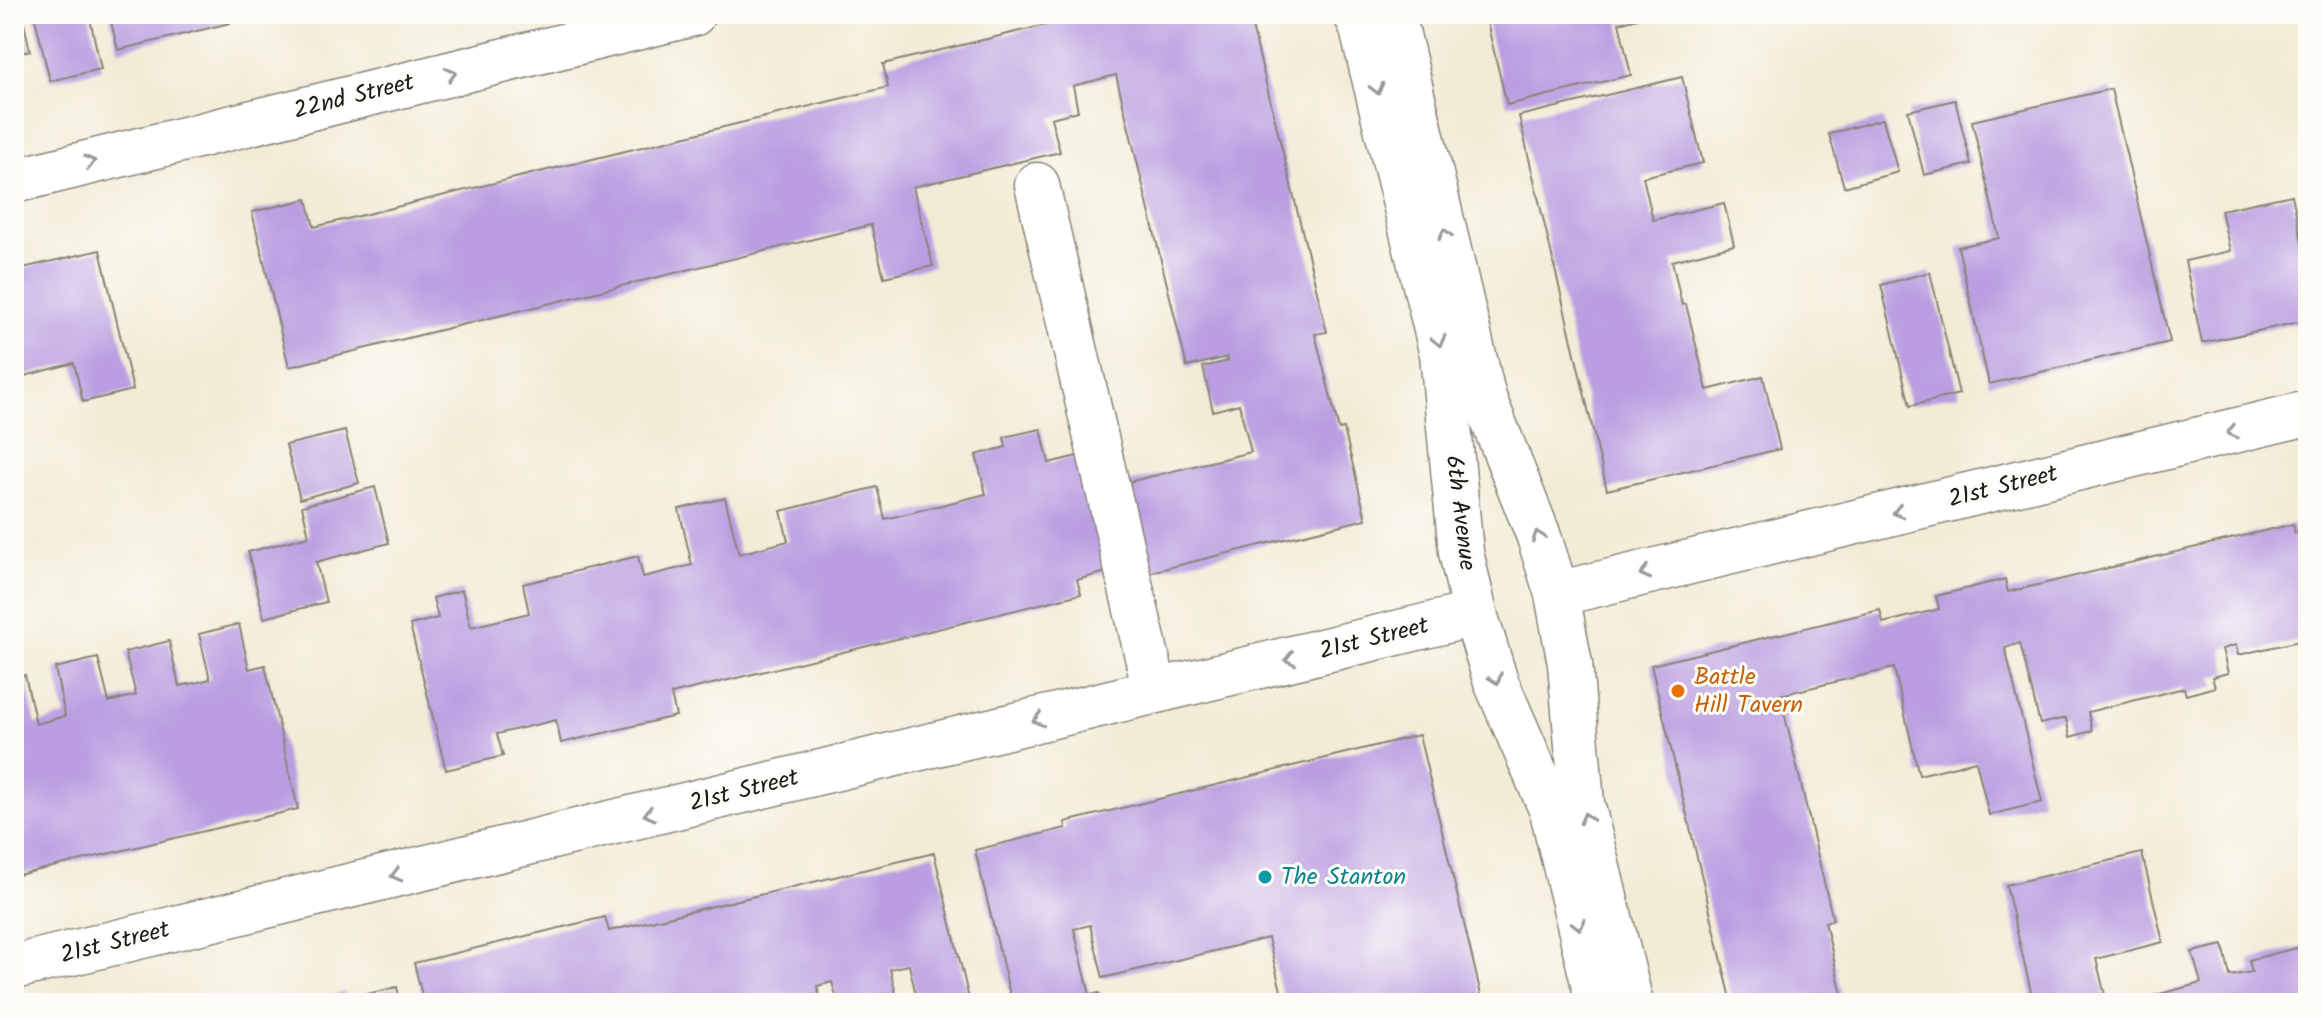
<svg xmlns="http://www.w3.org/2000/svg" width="2322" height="1017" viewBox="0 0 2322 1017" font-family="Kalam,sans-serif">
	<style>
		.building { fill: #ba9ee1 }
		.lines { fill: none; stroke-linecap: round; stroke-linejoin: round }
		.minor-casing { stroke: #878478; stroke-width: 47 }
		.minor { stroke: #fff; stroke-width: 44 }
		.oneway { stroke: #999 }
		.food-dot { fill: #e8710a; stroke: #fdfcf7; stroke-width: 3 }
		.culture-dot { fill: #0f9aa8; stroke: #fdfcf7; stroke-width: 3 }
		.labels { text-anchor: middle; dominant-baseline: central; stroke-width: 6; stroke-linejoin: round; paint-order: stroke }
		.street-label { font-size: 24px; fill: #1c1c1c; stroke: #fdfcf7 }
		.food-label { font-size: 24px; fill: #c56008; stroke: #fdfcf7; text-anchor: start }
		.culture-label { font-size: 24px; fill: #0d838f; stroke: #fdfcf7; text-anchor: start }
	</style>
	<rect width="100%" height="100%" fill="#fdfcf7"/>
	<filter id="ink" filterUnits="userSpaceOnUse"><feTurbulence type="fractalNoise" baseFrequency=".0125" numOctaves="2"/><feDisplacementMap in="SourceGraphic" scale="16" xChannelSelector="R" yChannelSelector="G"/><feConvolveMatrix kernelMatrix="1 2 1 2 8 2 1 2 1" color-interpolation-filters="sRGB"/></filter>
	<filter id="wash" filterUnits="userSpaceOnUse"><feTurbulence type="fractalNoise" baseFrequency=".006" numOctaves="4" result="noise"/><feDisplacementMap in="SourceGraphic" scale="32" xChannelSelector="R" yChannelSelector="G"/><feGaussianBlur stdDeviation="1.8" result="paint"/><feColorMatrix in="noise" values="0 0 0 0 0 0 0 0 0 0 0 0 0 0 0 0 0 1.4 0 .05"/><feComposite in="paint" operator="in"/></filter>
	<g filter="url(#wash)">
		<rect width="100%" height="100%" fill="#f2ebd5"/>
		<g id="blocks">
			<!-- building -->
			<g class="building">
				<polygon points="14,14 22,14 30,51 14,54"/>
				<polygon points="34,14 89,14 101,69 50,81"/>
				<polygon points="109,14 228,14 230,23 118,50"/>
				<polygon points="1091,14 1249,14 1327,332 1315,334 1339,430 1344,429 1366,519 1143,574 1120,484 1251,452 1239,404 1213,411 1203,367 1228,361 1227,357 1187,367 1116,75 1073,86 1078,111 1051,118 1060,152 913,187 933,266 884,277 871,225 289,367 252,212 307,199 314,227 888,87 883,64"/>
				<polygon points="1485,14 1649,14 1649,15 1619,23 1631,75 1507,105"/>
				<polygon points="1682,77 1703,163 1643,177 1653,220 1724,203 1734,245 1672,261 1682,305 1686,304 1707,390 1763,376 1780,449 1607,490 1519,116"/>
				<polygon points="2111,89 2170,342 1989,384 1958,247 1999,238 1972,121"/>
				<polygon points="1955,100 1971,164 1924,175 1908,111"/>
				<polygon points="1883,119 1898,172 1844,187 1829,134"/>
				<polygon points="2292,195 2308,271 2308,320 2202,343 2185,261 2230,251 2221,210"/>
				<polygon points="100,250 133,390 83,402 74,363 17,378 14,363 14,270"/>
				<polygon points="1930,272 1959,394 1910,406 1881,285"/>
				<polygon points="1041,429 1049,463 1081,455 1110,571 1077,580 1081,594 671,694 676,716 561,743 556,720 497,734 503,756 446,770 410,625 438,618 433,598 462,590 471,627 529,613 523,584 638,556 643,577 692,565 679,509 725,498 739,554 788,541 781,511 877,487 885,519 986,494 976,455 1006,447 1004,437"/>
				<polygon points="345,431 359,483 300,499 286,445"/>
				<polygon points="375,487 389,543 316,562 326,602 264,618 248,552 309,536 302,506"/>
				<polygon points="2293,524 2295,533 2308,530 2308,639 2238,655 2236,645 2222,649 2228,673 2212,677 2215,687 2186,695 2184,688 2088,712 2092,731 2070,737 2066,718 2040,724 2020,643 2005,648 2042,802 1989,815 1976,761 1919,775 1894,668 1780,695 1833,920 1825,922 1844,1003 1732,1003 1651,665 1880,610 1883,623 1939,609 1936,596 2005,579 2008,592"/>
				<polygon points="239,624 249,669 265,665 298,809 14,876 14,678 25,675 36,724 65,716 55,668 98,658 109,702 136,695 125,652 169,641 179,686 195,683 210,679 199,634"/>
				<polygon points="1419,735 1483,1003 1284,1003 1268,938 1103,978 1090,925 1074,929 1090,995 1099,993 1102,1003 1065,1003 1063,995 1031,1003 1012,1003 975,850 1066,828 1065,822"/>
				<polygon points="934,853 970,1003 918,1003 909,965 890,969 898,1003 838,1003 832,982 817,986 821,1003 424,1003 414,963 605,917 609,931"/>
				<polygon points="2142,853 2163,942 2096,959 2107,1003 2011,1003 2032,996 2006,885"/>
				<polygon points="2223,945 2230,976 2252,972 2249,960 2308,945 2308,1003 2126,1003 2201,983 2192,952"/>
				<polygon points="397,987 401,1003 305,1003 344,992 346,999"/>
			</g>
		</g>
	</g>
	<g filter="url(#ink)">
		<use href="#blocks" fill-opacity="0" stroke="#878478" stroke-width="2"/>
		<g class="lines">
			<defs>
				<g id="minor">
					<polyline points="1356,14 1362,29 1442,354 1461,552 1475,614 1496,682 1552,811 1598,1003"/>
					<polyline points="1393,14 1484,398 1538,534 1557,594 1570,664 1582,803 1631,1003"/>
					<polyline points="14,181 693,14"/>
					<polyline points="1037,185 1155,691"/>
					<polyline points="1557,594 2308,413"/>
					<polyline points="14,967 1475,614"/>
				</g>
			</defs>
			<!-- minor casing -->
			<use href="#minor" class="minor-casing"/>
			<!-- minor -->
			<use href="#minor" class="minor"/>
		</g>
		<!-- one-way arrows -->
		<defs><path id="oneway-chevron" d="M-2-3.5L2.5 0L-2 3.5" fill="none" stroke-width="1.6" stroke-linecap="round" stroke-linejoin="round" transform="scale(2)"/></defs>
		<g class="oneway">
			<use href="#oneway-chevron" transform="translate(451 74) rotate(-14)"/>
			<use href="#oneway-chevron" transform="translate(1377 89) rotate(76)"/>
			<use href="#oneway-chevron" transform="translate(90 162) rotate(-14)"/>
			<use href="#oneway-chevron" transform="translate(1445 234) rotate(-103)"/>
			<use href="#oneway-chevron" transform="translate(1439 341) rotate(77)"/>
			<use href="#oneway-chevron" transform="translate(2232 432) rotate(166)"/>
			<use href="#oneway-chevron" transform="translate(1898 512) rotate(166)"/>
			<use href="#oneway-chevron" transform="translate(1538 536) rotate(-109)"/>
			<use href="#oneway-chevron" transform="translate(1645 573) rotate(166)"/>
			<use href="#oneway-chevron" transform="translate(1290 659) rotate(167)"/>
			<use href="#oneway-chevron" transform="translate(1496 679) rotate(70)"/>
			<use href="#oneway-chevron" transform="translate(1038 720) rotate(166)"/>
			<use href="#oneway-chevron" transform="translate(649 814) rotate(166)"/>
			<use href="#oneway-chevron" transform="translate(1586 818) rotate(-104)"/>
			<use href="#oneway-chevron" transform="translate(396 875) rotate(166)"/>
			<use href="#oneway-chevron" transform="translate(1579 925) rotate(77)"/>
		</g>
	</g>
	<!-- markers -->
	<circle class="food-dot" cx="1678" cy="691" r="8"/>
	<circle class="culture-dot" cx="1265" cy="877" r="8"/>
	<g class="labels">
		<!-- street labels -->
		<g class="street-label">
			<text transform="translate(354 97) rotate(-14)">22nd Street</text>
			<text transform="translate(2003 487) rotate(-14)">21st Street</text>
			<text transform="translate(1460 513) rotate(83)">6th Avenue</text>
			<text transform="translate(1374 639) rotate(-14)">21st Street</text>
			<text transform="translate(744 791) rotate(-14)">21st Street</text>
			<text transform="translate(115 943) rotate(-14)">21st Street</text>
		</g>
		<!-- food labels -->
		<g class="food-label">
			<text x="1694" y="677">Battle<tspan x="1694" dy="28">Hill Tavern</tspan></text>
		</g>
		<!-- culture labels -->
		<g class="culture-label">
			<text x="1281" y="877">The Stanton</text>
		</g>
	</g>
	<!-- margin -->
	<rect width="2322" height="1017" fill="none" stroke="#fdfcf7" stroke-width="48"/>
</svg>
